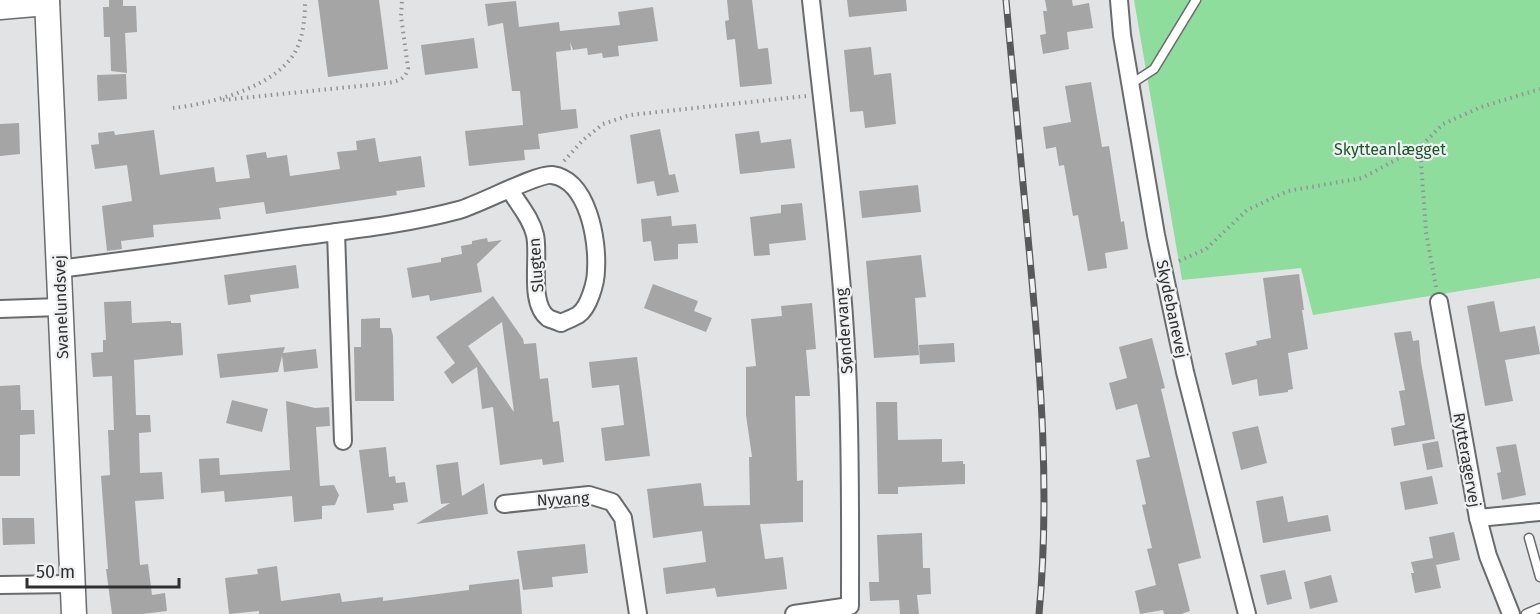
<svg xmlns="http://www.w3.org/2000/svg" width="1540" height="614" viewBox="0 0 1540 614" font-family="'Fira Sans',sans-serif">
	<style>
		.green { fill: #8edd9d }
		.building { fill: #a5a5a6; fill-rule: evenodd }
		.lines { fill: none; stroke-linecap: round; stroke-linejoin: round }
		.lane-casing { stroke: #6a6b6c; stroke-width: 11 }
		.street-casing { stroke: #6a6b6c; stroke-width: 20 }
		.secondary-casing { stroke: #6a6b6c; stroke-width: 27 }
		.path { stroke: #939395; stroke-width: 4; stroke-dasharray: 1.5 4.5; stroke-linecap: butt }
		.lane { stroke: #fff; stroke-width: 8 }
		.street { stroke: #fff; stroke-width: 16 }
		.secondary { stroke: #fff; stroke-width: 24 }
		.rail-casing { stroke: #59595a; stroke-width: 7 }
		.rail { stroke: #eff1f2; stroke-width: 4.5; stroke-dasharray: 14; stroke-linecap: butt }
		.labels { text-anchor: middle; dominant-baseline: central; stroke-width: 4.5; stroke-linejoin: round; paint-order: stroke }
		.park-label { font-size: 16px; fill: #1d572c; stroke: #eff1f2 }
		.street-label { font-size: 16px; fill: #2f2f30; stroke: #eff1f2 }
	</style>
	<rect width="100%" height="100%" fill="#e2e3e5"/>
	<!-- green -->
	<polygon class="green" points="1134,0 1540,0 1540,278 1313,315 1301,268 1182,280"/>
	<!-- building -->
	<g class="building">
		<polygon points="109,0 123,0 123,6 136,6 137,32 125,33 127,73 111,71 110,37 104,37 103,7 109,7"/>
		<polygon points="318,0 379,0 388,69 328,77"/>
		<polygon points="727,0 752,0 758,49 768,48 772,84 740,87 735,39 727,40 725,21 729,20"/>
		<polygon points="847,0 906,0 907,11 849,17"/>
		<polygon points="1045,0 1072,0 1073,6 1089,3 1093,28 1067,32 1069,49 1043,54 1040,35 1046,34 1043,11 1047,11"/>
		<polygon points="516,1 519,27 559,22 560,31 620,25 618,12 653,7 658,41 618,46 619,56 603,58 602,53 588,55 587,48 573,50 570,42 571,50 556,52 561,110 576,109 578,128 538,134 540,149 524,150 525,160 469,166 465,131 523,125 520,91 512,91 503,23 488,26 485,4"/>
		<polygon points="474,38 478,68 425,75 421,45"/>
		<polygon points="871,47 874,75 891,73 896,124 865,128 863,111 850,112 844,50"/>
		<polygon points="126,74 127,99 98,101 97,75"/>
		<polygon points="1091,82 1102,147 1109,146 1121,222 1124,221 1128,249 1105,253 1107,268 1088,271 1078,215 1073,216 1064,165 1059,166 1056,147 1046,149 1043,127 1071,122 1065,86"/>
		<polygon points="19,123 20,154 0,156 0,124"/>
		<polygon points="660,129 669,175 675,174 679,192 657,196 654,181 637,184 630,135"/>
		<polygon points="154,130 160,175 214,167 216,182 250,178 246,155 266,152 267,158 287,155 290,176 340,169 337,152 357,150 356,141 375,138 379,162 421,156 425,187 396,191 397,195 266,214 264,202 219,208 221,219 153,225 154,237 121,241 122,249 107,251 102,206 132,201 127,165 95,169 91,145 99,144 98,133 114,131 115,135"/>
		<polygon points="759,131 761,143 791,139 795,168 740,174 735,134"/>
		<polygon points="918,185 921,212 862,218 859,191"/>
		<polygon points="802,203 806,240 769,244 770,255 754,256 750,217 781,213 781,205"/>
		<polygon points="671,216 672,226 696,224 698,243 678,244 678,259 654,261 651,241 643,242 641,219"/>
		<polygon points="487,238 488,242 502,240 477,264 482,292 430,301 429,295 412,298 407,268 441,262 441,258 462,254 461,246 472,244 472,241"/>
		<polygon points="921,255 926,297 915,298 919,355 874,358 866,261"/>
		<polygon points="296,265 299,288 250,295 251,302 228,305 224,275"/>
		<polygon points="1299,274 1304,310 1302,310 1308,349 1288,353 1293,389 1288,390 1288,392 1259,396 1257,379 1232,385 1225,353 1257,345 1256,341 1271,338 1263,278"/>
		<polygon points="653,284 698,301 694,311 712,318 706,332 644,308"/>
		<path d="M493,296L523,339L524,344L536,343L540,379L548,378L553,422L559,421L564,462L543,465L542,459L500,465L493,407L482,409L477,367L452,384L444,372L455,363L436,337ZM502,322L514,412L468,346Z"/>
		<polygon points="131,301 132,323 171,321 171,323 181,323 183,355 134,360 136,415 150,415 151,432 139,433 140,473 162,472 164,499 135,501 140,565 148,564 152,595 165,593 167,611 142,614 112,614 106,569 108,569 101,476 110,475 108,430 114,430 112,376 93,377 91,353 103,352 103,340 106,340 104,302"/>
		<polygon points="1494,301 1500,332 1535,326 1540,354 1505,360 1513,401 1485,406 1467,306"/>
		<polygon points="812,303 816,349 806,350 810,396 795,396 797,481 803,480 803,522 760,524 765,559 783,557 787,589 717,597 715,588 666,594 663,568 706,562 702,531 653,538 647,489 701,483 704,506 750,505 749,457 752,457 746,415 746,367 756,366 751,319 782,316 781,306"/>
		<polygon points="380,318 380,328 391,328 393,336 394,401 355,401 354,347 361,347 361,319"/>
		<polygon points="1411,331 1413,341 1419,340 1421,362 1435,439 1394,446 1391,428 1405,425 1399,391 1405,390 1394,333"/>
		<polygon points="1152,338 1165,388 1161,389 1201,558 1178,564 1190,611 1181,614 1164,614 1163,610 1140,614 1135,591 1156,585 1147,549 1152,548 1142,505 1146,504 1136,460 1150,457 1137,404 1116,410 1109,383 1127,378 1119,347"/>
		<polygon points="954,343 955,362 920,364 919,345"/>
		<polygon points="285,347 283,353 316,349 318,368 284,372 282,356 278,372 220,378 217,354"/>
		<polygon points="637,357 650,456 605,461 601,428 624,425 619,385 592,388 589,362"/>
		<polygon points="20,385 21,410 34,410 35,434 20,435 20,476 0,476 0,386"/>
		<polygon points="232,400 268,409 262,432 226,423"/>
		<polygon points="286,401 315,408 329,407 330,426 316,427 320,486 334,485 339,495 335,505 322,506 322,519 294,522 292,496 225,502 224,491 201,493 199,459 219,458 220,475 290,470"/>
		<polygon points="876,402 897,402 898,440 942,439 942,462 963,461 963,464 965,464 965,484 898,487 898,494 878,494"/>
		<polygon points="1258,426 1267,463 1241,470 1232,432"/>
		<polygon points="1438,441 1443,467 1427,470 1422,444"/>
		<polygon points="1516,444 1526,495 1502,500 1497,473 1501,472 1496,447"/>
		<polygon points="386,447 389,477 395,476 396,483 405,482 408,502 393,504 394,510 367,513 359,450"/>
		<polygon points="458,462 462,496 484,483 488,514 416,524 450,503 441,504 436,465"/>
		<polygon points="1432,476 1438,504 1405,510 1400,482"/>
		<polygon points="1283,496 1288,522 1328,515 1331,531 1263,543 1256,501"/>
		<polygon points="2,518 34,518 35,544 3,545"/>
		<polygon points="1454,532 1460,560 1436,565 1441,588 1415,593 1411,573 1414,573 1411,562 1433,558 1429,537"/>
		<polygon points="922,533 923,568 930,568 931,594 917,595 919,614 900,614 899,600 870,601 869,582 879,582 877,535"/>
		<polygon points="585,544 588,573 552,577 553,587 523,590 517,551"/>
		<polygon points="277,566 281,601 340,593 342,602 383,597 383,601 469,590 469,585 519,579 522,614 259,614 259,611 229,614 225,578 258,574 257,569"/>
		<polygon points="1285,570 1292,599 1267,605 1260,575"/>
		<polygon points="1331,575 1338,602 1310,609 1304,582"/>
	</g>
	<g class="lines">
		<defs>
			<g id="lane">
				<polyline points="1131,84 1154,69 1196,0"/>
				<polyline points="1529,538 1540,577"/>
				<polyline points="1526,614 1540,608"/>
			</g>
			<g id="street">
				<polyline points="1119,0 1122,35 1156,235 1185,372 1247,614"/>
				<polyline points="336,232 343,441"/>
				<path d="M59,269C139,259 218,248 298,237C351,230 407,224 459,210C478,205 538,173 552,175C588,180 598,240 596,270C596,282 589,308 578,315C573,318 567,320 561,323C557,321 552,320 548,318C528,303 540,257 535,235C531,218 519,205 510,190"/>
				<polyline points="1439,302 1478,518 1488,556 1511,614"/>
				<polyline points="0,309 60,307"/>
				<polyline points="504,504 589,495 612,502 623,518 638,614"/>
				<polyline points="1478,518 1540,512"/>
				<polyline points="0,585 72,584"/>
				<path d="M794,614L850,606C850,526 851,446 847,366C841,243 824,122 811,0"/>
			</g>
			<g id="secondary">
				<polyline points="47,0 74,614"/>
				<polyline points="0,7 47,3"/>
			</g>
		</defs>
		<!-- lane casing -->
		<use href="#lane" class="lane-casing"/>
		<!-- street casing -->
		<use href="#street" class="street-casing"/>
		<!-- secondary casing -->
		<use href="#secondary" class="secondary-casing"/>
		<!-- path -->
		<g class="path">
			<path d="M223,100L379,84C391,82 405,83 408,68L401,16L402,0"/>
			<path d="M173,108C211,104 282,86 298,46C304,31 305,16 305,0"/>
			<polyline points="564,161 583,140 603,124 630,115 806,96"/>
			<polyline points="1179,261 1206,249 1247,210 1288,191 1362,178 1420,147"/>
			<polyline points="1436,287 1426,232 1420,147 1443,124 1481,107 1540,89"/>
		</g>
		<!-- lane -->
		<use href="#lane" class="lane"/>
		<!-- street -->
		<use href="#street" class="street"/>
		<!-- secondary -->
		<use href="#secondary" class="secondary"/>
		<defs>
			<path id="rail" d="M1006,0C1014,86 1022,173 1030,259C1041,377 1050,495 1039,614"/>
		</defs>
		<!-- rail casing -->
		<use href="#rail" class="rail-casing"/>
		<!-- rail -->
		<use href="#rail" class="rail"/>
	</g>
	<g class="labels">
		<!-- park labels -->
		<g class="park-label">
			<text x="1390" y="149">Skytteanlægget</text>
		</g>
		<!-- street labels -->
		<g class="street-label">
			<text transform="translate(536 265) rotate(-94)">Slugten</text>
			<text transform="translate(61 307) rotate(-92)">Svanelundsvej</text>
			<text transform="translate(1172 309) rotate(78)">Skydebanevej</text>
			<text transform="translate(844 331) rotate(-94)">Søndervang</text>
			<text transform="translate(1467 460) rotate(80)">Rytteragervej</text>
			<text transform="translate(563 499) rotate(-3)">Nyvang</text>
		</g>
	</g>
	<!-- scale -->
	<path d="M27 578v9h152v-9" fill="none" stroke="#2f2f30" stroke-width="3"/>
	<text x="36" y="578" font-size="18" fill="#2f2f30" stroke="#eff1f2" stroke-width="4.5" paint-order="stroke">50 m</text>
</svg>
